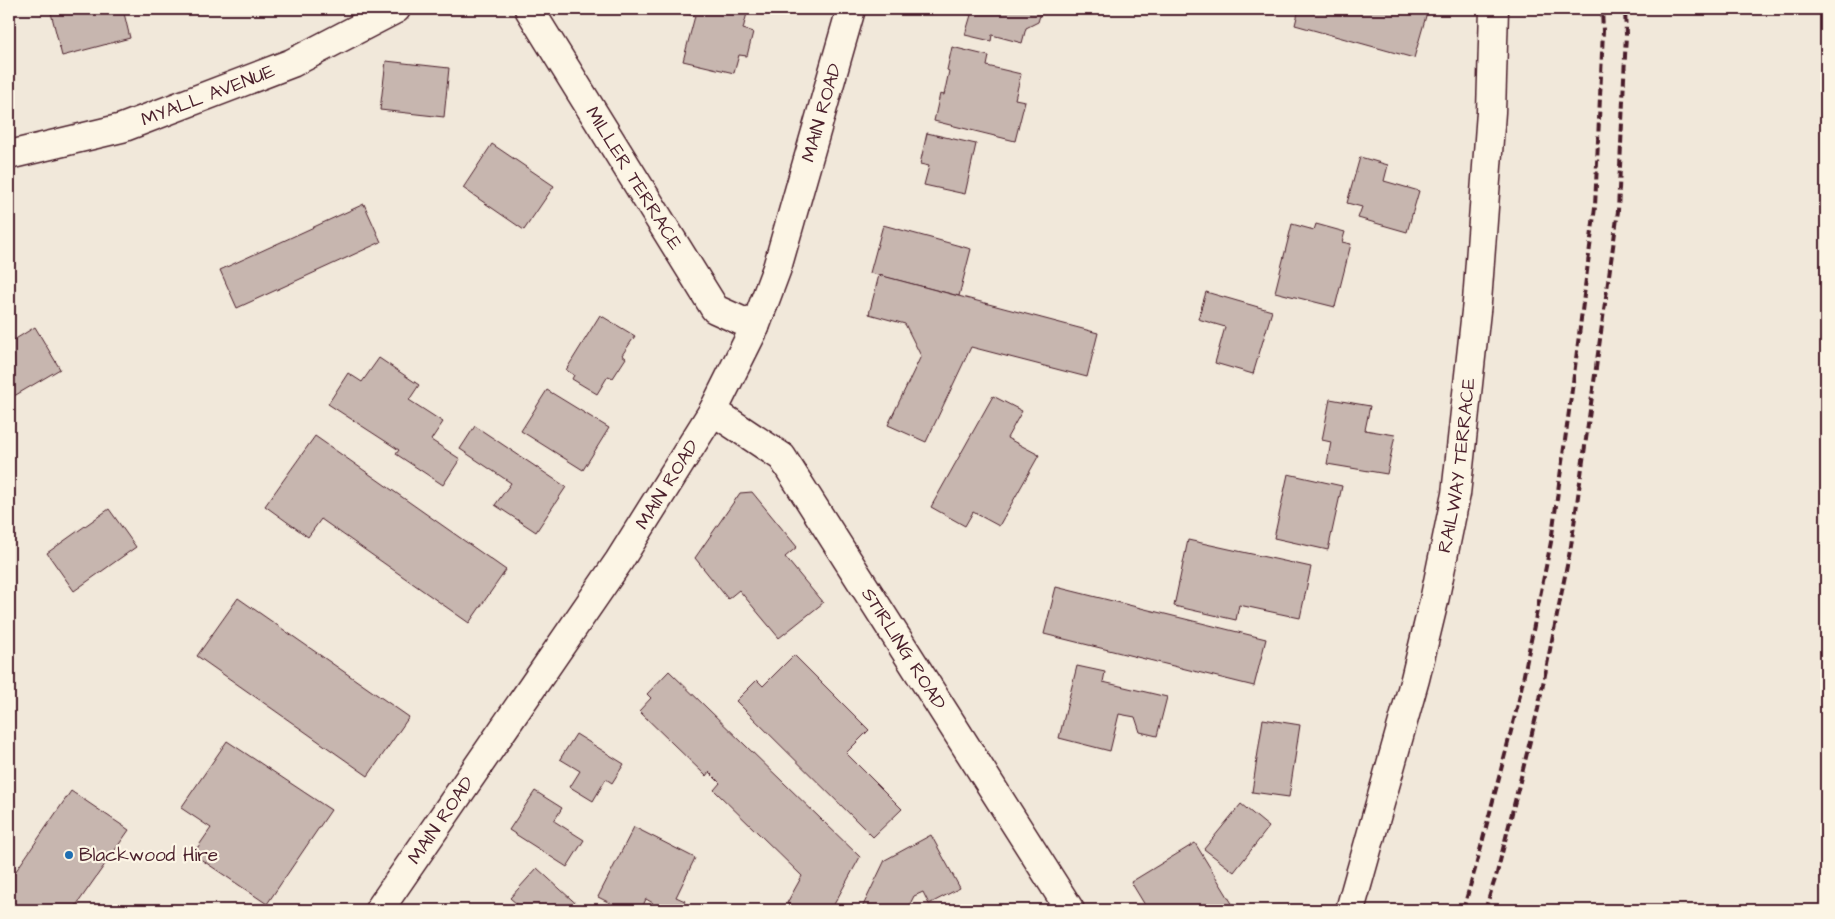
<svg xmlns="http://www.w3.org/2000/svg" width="1835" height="919" viewBox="0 0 1835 919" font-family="'Architects Daughter',sans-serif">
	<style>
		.building { fill: #c7b6af; stroke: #4a1f2b }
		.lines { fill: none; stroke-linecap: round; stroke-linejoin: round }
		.street-casing { stroke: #4a1f2b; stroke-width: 31 }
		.secondary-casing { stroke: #4a1f2b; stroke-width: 31 }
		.street { stroke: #fcf5e5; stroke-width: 28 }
		.secondary { stroke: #fcf5e5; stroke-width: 28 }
		.rail { stroke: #4a1f2b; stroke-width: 4; stroke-dasharray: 8 4; stroke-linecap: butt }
		.poi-dot { fill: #1f6fb2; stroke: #fcf5e5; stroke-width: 2 }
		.labels { text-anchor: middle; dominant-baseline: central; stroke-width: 4.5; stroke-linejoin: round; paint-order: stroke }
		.street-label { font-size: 19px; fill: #4a1f2b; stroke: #fcf5e5 }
		.poi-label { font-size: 19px; fill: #4a1f2b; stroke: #fcf5e5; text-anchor: start }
	</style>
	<rect width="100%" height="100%" fill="#f1e8da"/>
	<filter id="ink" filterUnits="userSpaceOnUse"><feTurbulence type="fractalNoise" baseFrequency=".02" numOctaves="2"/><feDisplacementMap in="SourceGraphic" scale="10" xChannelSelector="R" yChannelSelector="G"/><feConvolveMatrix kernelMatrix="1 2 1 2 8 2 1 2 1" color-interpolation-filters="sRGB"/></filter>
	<g filter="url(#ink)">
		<!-- building -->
		<g class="building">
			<polygon points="50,9 123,9 130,38 62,56"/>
			<polygon points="683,9 748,9 743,29 753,32 747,56 739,55 734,73 683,61 695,16 682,13"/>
			<polygon points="964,9 1042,9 1038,22 1026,28 1022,43 992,35 991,41 965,35 971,15 963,13"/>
			<polygon points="1299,9 1428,9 1414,58 1295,25"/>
			<polygon points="952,47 989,56 987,66 1021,74 1015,99 1025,101 1015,141 934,121 940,94 944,95 949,71 947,70"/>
			<polygon points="386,61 449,68 444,117 380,110"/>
			<polygon points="927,133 976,144 965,194 924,185 929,166 920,164"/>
			<polygon points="492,144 554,186 524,230 463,188"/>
			<polygon points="1360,157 1388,165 1384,181 1419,191 1407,232 1358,218 1362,207 1347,203"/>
			<polygon points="364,204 381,242 237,308 220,270"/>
			<polygon points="1292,224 1314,230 1316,224 1345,232 1342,242 1351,244 1335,307 1275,292"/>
			<polygon points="883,225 971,249 959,296 870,273"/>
			<polygon points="879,275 1098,333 1087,377 971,347 926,442 888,425 921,356 905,324 869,314"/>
			<polygon points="1206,292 1272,311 1253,374 1215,363 1225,327 1198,319"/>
			<polygon points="600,315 635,336 622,355 626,358 613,378 608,376 597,394 572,379 574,375 566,370"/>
			<polygon points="35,327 60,369 9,399 9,343"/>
			<polygon points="379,358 419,385 409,400 443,422 431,440 460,459 443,485 396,454 399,450 328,404 348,373 362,382"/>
			<polygon points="547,390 609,428 583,470 521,431"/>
			<polygon points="993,396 1022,411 1007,438 1039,455 999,526 973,512 965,526 931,507"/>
			<polygon points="1330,399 1370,406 1365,430 1395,435 1387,474 1327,464 1331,442 1322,440"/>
			<polygon points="475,426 566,487 536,532 495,505 511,483 460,449"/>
			<polygon points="315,436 506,570 469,623 321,519 308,537 265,506"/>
			<polygon points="1288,474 1342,486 1328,550 1274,538"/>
			<polygon points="752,492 797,547 785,557 823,603 779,638 739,590 728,599 695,558 740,493"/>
			<polygon points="109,509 136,547 74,591 47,553"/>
			<polygon points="1188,540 1311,567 1300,618 1239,605 1236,620 1174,606"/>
			<polygon points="1056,587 1266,639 1254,686 1044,634"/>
			<polygon points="238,598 409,717 368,776 197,656"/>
			<polygon points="794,655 869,730 846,753 902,809 873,837 736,701 757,680 763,686"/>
			<polygon points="1077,666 1105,672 1103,682 1167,697 1157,736 1140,732 1135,717 1119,714 1110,751 1059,738"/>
			<polygon points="669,671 860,857 831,910 800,910 787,903 802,876 714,790 720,783 709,772 706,776 639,711 651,698 647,694"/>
			<polygon points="1263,719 1300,725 1289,797 1252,792"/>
			<polygon points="576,734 624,764 612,783 606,779 593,801 570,787 580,771 560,759"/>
			<polygon points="227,741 331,810 267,904 193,854 211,828 181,808"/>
			<polygon points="71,791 129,830 73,910 9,910 9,881"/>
			<polygon points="535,791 562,808 554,821 584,840 567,867 509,830"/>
			<polygon points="1241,804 1269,827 1234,872 1204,849"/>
			<polygon points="634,827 695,858 676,897 685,901 680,910 649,910 653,903 646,899 641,910 624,910 598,897"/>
			<polygon points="931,835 960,888 929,904 923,892 914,896 907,910 861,910 885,860"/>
			<polygon points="1195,843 1236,910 1148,910 1131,882"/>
			<polygon points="537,868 583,910 524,910 510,898"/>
		</g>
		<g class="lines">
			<defs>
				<g id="street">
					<path id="s1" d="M529,9L715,309L755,327"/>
					<path id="s2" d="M9,155L122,128L292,63L396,9"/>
					<path id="s3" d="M713,411L782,457L1070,910"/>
					<path id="s4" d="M1350,910L1415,679L1434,601L1456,494L1477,302L1491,112L1494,9"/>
				</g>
				<g id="secondary">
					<path id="s5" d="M379,910L619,561L713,411L755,327L777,268L851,9"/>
				</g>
			</defs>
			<!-- street casing -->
			<use href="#street" class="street-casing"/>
			<!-- secondary casing -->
			<use href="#secondary" class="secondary-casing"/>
			<!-- street -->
			<use href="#street" class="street"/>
			<!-- secondary -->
			<use href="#secondary" class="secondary"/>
			<!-- rail -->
			<g class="rail">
				<polyline points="1463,910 1476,866 1518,704 1551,542 1574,375 1595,207 1603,31 1602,9"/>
				<polyline points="1485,910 1497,873 1538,709 1571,546 1618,211 1626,34 1625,9"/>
			</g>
		</g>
	</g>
	<!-- markers -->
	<circle class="poi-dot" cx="69" cy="855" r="5"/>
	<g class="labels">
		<!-- street labels -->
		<g class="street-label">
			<text stroke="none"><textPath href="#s2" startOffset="208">MYALL AVENUE</textPath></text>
			<text stroke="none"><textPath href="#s5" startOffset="919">MAIN ROAD</textPath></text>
			<text stroke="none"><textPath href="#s1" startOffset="199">MILLER TERRACE</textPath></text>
			<text stroke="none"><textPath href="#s4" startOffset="458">RAILWAY TERRACE</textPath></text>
			<text stroke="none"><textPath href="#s5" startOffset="514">MAIN ROAD</textPath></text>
			<text stroke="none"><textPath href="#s3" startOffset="310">STIRLING ROAD</textPath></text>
			<text stroke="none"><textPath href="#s5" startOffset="109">MAIN ROAD</textPath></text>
		</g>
		<!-- poi labels -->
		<g class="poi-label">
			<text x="79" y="855">Blackwood Hire</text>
		</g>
	</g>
	<!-- margin -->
	<rect width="1835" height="919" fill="none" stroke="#fcf5e5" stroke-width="30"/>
	<rect x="15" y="15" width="1805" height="889" fill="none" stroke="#4a1f2b" stroke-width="2" filter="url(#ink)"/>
</svg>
